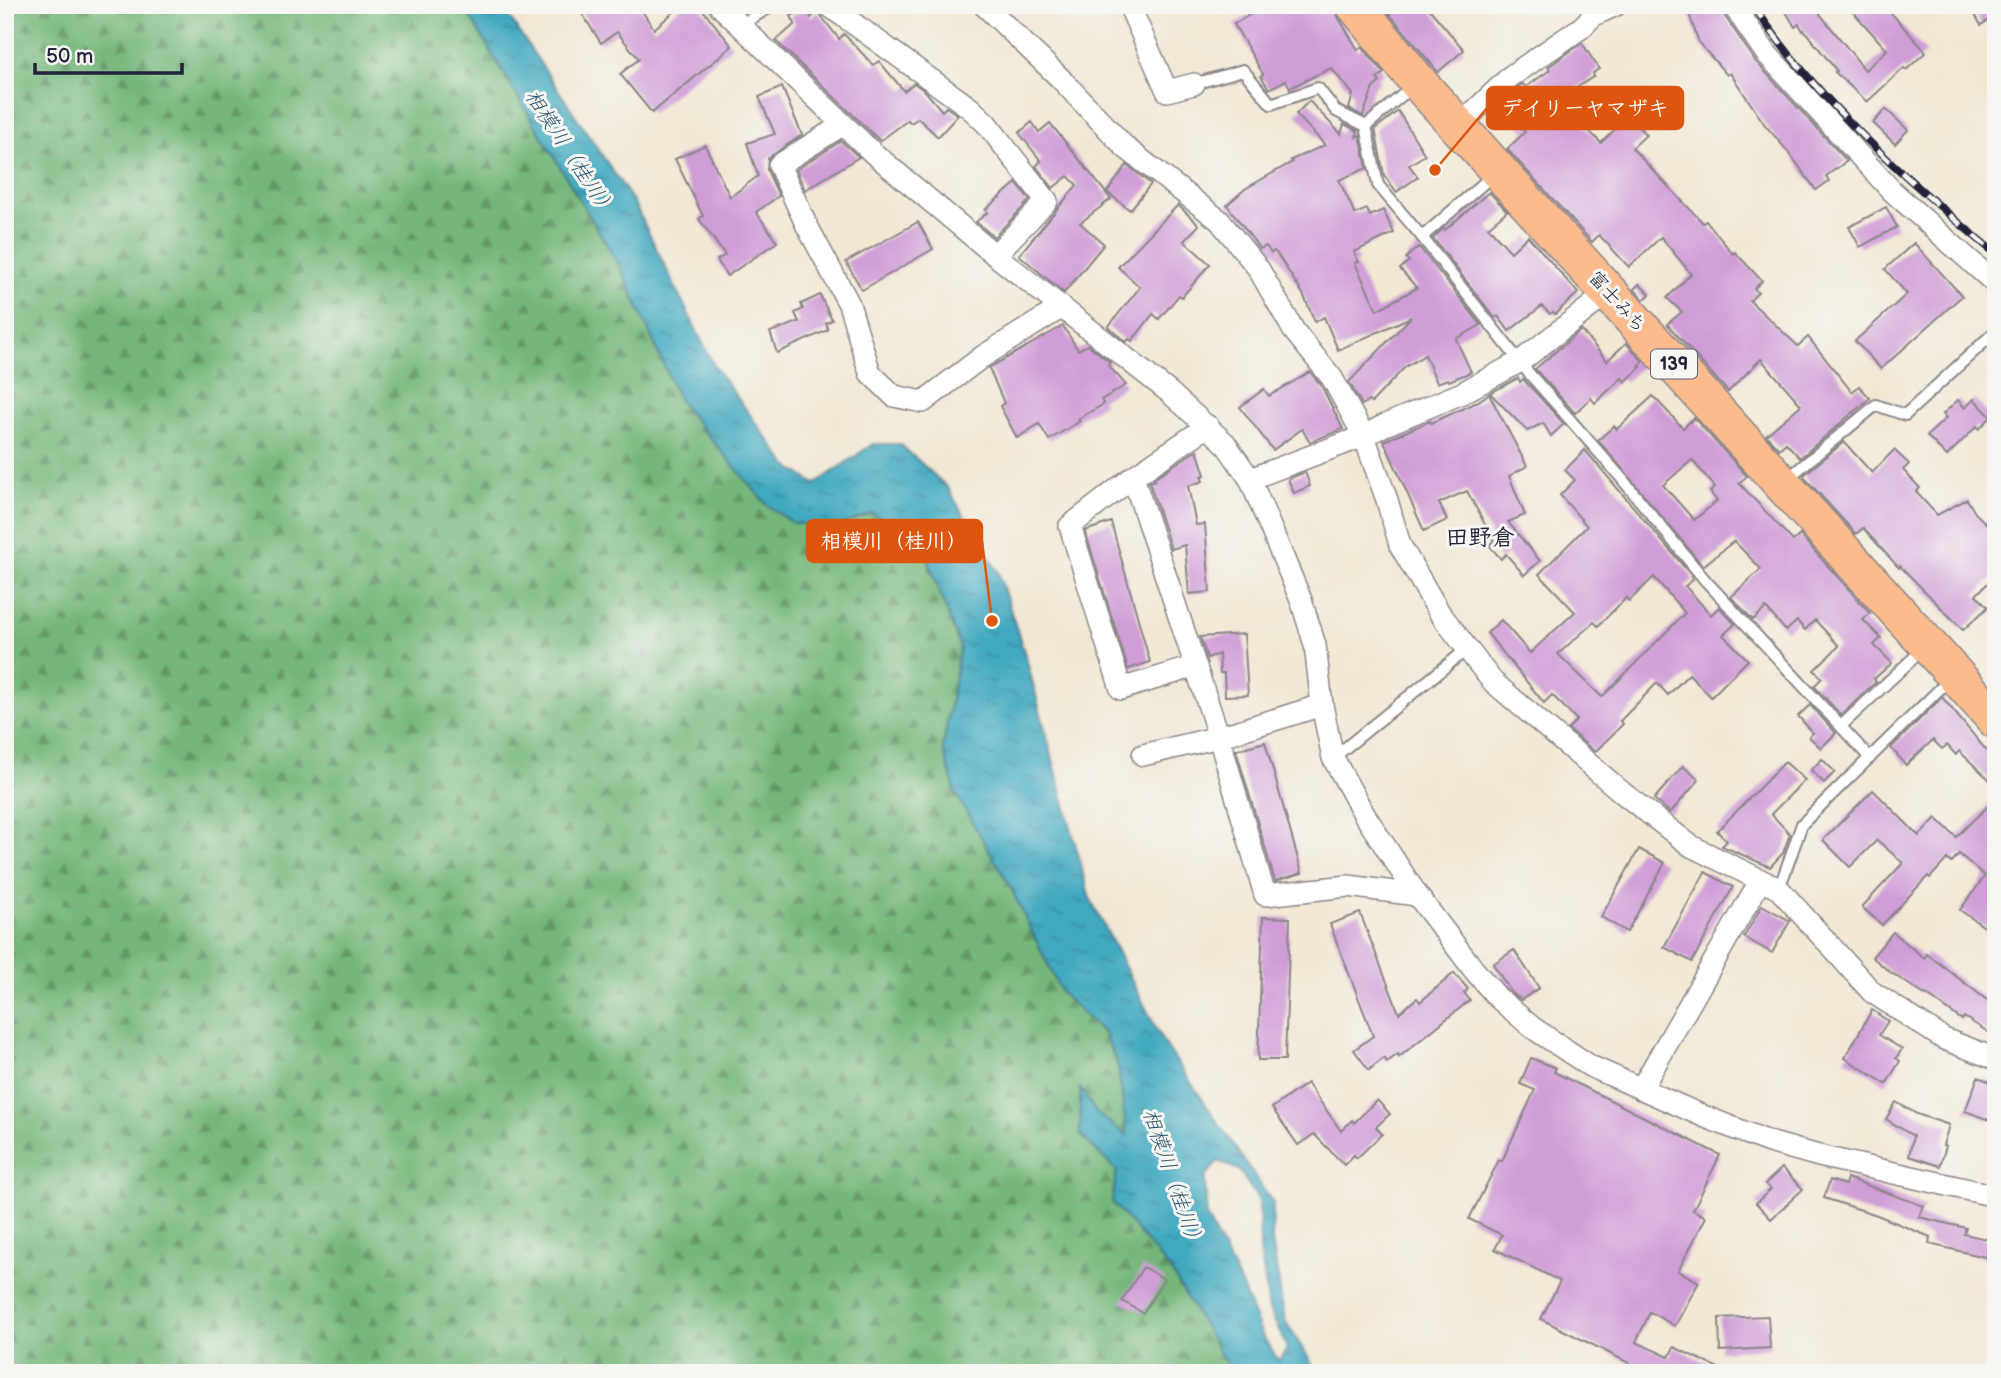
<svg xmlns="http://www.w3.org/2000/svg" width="2001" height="1378" viewBox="0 0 2001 1378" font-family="'Balsamiq Sans','Klee One',sans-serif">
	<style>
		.forest { fill: url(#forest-firs); stroke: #4c6c5a; stroke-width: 2 }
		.water { fill: url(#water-ripples); stroke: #31667e; stroke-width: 2; fill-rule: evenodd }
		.building { fill: #d09cd7; fill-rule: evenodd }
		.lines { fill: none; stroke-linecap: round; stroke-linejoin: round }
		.service-casing { stroke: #8a8588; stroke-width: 14 }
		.minor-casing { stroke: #8a8588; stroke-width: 24 }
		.trunk-casing { stroke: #8a8588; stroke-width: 40 }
		.service { stroke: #fff; stroke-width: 10 }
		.minor { stroke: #fff; stroke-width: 21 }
		.trunk { stroke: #fbbb8d; stroke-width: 37 }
		.rail-casing { stroke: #22223b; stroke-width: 8 }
		.rail { stroke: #f6f6f2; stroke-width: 5; stroke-dasharray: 16; stroke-linecap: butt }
		.labels { text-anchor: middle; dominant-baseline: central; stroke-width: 6; stroke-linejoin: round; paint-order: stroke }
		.shield { fill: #f6f6f2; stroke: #626272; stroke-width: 2 }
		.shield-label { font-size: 18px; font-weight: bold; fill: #22223b }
		.street-label { font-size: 19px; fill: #22223b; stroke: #f6f6f2 }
		.water-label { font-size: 21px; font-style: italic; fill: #2e5870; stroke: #f6f6f2 }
		.quarter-label { font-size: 23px; font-weight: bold; fill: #22223b; stroke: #f6f6f2 }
		.leader { fill: none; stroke: #de560e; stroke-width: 2.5 }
		.callout-dot { fill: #de560e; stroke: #f6f6f2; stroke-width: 2.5 }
		.callout { fill: #de560e; stroke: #de560e; stroke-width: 2.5 }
		.callout-label { font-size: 21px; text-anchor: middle; font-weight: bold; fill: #fff }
	</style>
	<defs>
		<pattern id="forest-firs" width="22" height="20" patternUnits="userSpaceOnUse" patternTransform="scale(1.75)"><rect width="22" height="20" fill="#75b77a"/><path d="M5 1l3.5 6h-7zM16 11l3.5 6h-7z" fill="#609465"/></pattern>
		<pattern id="water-ripples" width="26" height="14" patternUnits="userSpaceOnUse" patternTransform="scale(1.75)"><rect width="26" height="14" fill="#40a9c0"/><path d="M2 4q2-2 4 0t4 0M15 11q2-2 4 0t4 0" fill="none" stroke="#35899d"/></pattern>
	</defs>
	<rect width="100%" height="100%" fill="#f6f6f2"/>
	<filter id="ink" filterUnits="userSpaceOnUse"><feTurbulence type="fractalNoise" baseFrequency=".0143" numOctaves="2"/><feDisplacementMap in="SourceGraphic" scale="14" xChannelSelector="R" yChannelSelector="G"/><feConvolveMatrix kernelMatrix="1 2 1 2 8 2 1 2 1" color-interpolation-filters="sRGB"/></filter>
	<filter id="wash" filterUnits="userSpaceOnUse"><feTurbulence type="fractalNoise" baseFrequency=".00686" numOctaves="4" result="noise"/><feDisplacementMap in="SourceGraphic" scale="28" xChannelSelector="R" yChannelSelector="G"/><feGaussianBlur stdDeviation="1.57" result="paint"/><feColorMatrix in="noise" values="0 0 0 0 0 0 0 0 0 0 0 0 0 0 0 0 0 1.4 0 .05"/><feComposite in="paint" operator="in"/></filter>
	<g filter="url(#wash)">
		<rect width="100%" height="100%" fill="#f2e8d4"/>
		<!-- forest -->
		<polygon class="forest" points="5,5 463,5 622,270 680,402 767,505 793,523 836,527 872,513 921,541 960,647 943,748 956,794 1010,886 1062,994 1104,1033 1118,1065 1128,1136 1097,1114 1080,1089 1080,1134 1117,1171 1112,1202 1169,1268 1232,1373 5,1373"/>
		<!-- water -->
		<path class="water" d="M463,5H501L633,201L714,366L787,465L815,484L873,444H900L947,487L998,572L1027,661L1089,896L1162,1040L1273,1203L1272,1241L1285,1321L1318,1373H1232L1169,1268L1112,1202L1117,1171L1080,1134V1088L1097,1114L1127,1135L1118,1065L1104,1033L1062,994L1010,886L956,794L943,748L960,647L921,541L872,513L836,527L793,523L767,505L680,402L622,270ZM1218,1161L1239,1170L1259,1201L1260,1249L1269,1309L1287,1348L1279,1361L1263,1337L1238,1278L1207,1218L1205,1178Z"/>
		<g id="blocks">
			<!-- building -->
			<g class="building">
				<polygon points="592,5 638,5 654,29 682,5 699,5 732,46 652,113 620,74 639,59 617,32 601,43 581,12"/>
				<polygon points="1266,5 1331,5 1358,50 1362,47 1384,73 1377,79 1380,82 1373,88 1363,116 1349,109 1353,94 1331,68 1290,88 1286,80 1269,89 1261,76 1263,74 1234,24"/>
				<polygon points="1382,5 1426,5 1464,50 1438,72"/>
				<polygon points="1686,5 1720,5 1722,12 1756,62 1847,161 1826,176 1829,181 1816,190 1790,154 1765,125 1730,73 1727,75 1699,43"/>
				<polygon points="1782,5 1802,5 1816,9 1865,70 1887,50 1847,5 1884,5 1926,52 1906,70 1904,68 1867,102 1835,72 1837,71 1804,30 1803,31 1799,24 1795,27"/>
				<polygon points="1969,5 1996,5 1996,15 1981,25"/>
				<polygon points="806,9 811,18 818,12 839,39 844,34 873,65 879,61 904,91 914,83 926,92 942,111 946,107 958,115 938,137 918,118 911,123 908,120 880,141 776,41 795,24 791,16"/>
				<polygon points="1582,43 1599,69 1593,73 1594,76 1559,100 1601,143 1629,116 1646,135 1632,148 1703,223 1706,221 1733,254 1735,252 1762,281 1754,289 1758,292 1750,301 1798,346 1808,337 1852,392 1859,386 1870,398 1800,458 1786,443 1779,449 1766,435 1801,405 1761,359 1728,392 1667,324 1682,312 1667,298 1691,274 1661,237 1629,267 1599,235 1592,242 1507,149 1525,132 1499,106 1519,86 1523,84 1526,87 1550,70 1548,67"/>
				<polygon points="782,87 802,135 768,158 767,170 779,196 756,212 777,242 727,276 717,260 725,255 699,219 703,216 675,159 705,145 730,197 758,176 747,143 775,134 759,97"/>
				<polygon points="1309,101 1341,134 1344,124 1358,131 1356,137 1360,135 1367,168 1339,180 1355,214 1367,209 1370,216 1383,210 1394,233 1354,252 1359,262 1355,263 1377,310 1417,288 1400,269 1409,261 1406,258 1418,247 1420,248 1481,325 1456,339 1471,372 1449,381 1448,379 1437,383 1425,355 1405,367 1371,403 1369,401 1362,405 1349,382 1411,317 1338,350 1324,317 1315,322 1303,294 1277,254 1274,251 1271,253 1266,246 1260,249 1227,205 1245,189 1292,162 1291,160 1325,145 1296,114"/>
				<polygon points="1886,109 1908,130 1895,144 1873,123"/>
				<polygon points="1398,111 1425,155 1409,165 1418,177 1396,192 1384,175 1375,129"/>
				<polygon points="1032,122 1039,132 1050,123 1111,199 1080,223 1104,244 1064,293 1019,255 1077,185 1068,176 1053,188 1036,166 1041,161 1019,133"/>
				<polygon points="841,141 859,157 805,190 796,170"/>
				<polygon points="1127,165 1151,184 1130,210 1107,192"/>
				<polygon points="1016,183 1030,200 994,237 976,222 988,212 985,210"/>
				<polygon points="1489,192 1507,211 1488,227 1511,252 1528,236 1578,293 1555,314 1553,312 1550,314 1542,306 1509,331 1498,316 1495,318 1433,238 1444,228 1445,230"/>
				<polygon points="1178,205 1199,225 1184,241 1210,264 1182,297 1179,295 1159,319 1153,314 1132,341 1129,339 1126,342 1108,327 1140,287 1118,267"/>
				<polygon points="1886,207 1897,227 1860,247 1849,227"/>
				<polygon points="918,222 933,249 862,290 846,262"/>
				<polygon points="1914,243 1962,296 1881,369 1855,341 1907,294 1885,269"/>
				<polygon points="1639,284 1650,294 1644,300 1634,289"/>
				<polygon points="820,295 832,320 826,323 828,330 777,353 770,332 799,322 795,313 803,309 801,304"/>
				<polygon points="1063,326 1078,350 1088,345 1110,362 1108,365 1126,385 1101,400 1104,404 1078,419 1080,421 1049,440 1039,424 1017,438 1000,406 1004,403 989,368"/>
				<polygon points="1581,330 1607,361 1626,343 1643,361 1639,365 1641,367 1625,382 1622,378 1595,403 1591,398 1575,413 1535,369"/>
				<polygon points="1310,372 1321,385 1343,429 1310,442 1302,429 1273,450 1240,407 1264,389 1269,396"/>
				<polygon points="1518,378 1520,382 1523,379 1564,424 1551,436 1543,423 1527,431 1490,393"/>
				<polygon points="1489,394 1527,466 1509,476 1525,515 1508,522 1540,561 1524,575 1506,554 1501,559 1489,545 1494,541 1467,491 1439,503 1447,520 1424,531 1384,441 1430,421 1431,423 1475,403"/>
				<path d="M1653,396L1683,428L1694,418L1747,476L1739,483L1793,541L1800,535L1870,613L1863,620L1881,638L1874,645L1892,663L1874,679L1876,682L1841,715L1814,686L1822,678L1814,670L1839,646L1815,620L1805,630L1797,621L1786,631L1766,608L1753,620L1731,597L1761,569L1734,541L1703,566L1598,440L1614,426L1617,429ZM1692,460L1715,487L1710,492L1717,501L1694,520L1663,485Z"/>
				<polygon points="1974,399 1991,417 1979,429 1977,426 1947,456 1927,436 1946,418 1943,414 1958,400 1965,408"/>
				<polygon points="1844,442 1872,473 1894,450 1909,464 1903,470 1920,488 1916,492 1937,515 1967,499 1975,513 1996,533 1996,575 1976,595 1988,607 1963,630 1900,566 1899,568 1863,528 1856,534 1805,478 1804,475"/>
				<polygon points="1197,450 1205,475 1201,476 1203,481 1188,486 1196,525 1205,524 1210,592 1189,594 1185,545 1171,549 1149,482 1155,480 1154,478"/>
				<path d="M1585,450L1691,575L1693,580L1685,586L1711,615L1719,607L1735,624L1723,635L1748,660L1711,697L1689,674L1668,695L1657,683L1620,721L1623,724L1595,752L1568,729L1577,720L1552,695L1544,703L1487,633L1501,620L1530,653L1575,612L1539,574L1587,526L1560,495L1575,480L1565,470ZM1654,577L1685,613L1602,697L1558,654L1594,622L1598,626L1626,598L1629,601Z"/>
				<polygon points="1305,472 1310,486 1294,493 1288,479"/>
				<polygon points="1111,522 1150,662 1128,669 1085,531"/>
				<polygon points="1244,634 1248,695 1225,696 1224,673 1220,673 1219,654 1207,658 1200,637"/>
				<polygon points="1942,697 1996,762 1996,786 1959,751 1956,755 1947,745 1942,749 1933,740 1906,765 1891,748"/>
				<polygon points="1810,705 1836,733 1821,748 1809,737 1813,733 1798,716"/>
				<polygon points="1265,742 1302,873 1275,881 1236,750"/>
				<polygon points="1822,759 1835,772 1824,783 1811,770"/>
				<polygon points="1785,762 1805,780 1771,814 1790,834 1783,853 1770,867 1722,846 1727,841 1717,831"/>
				<polygon points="1683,766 1699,780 1670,813 1654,799"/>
				<polygon points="1873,790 1919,836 1936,818 1956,837 1996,798 1996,935 1960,910 1985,876 1959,854 1951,863 1947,859 1930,878 1928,876 1882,925 1862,907 1903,863 1877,840 1850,867 1823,840"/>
				<polygon points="1639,849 1665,863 1627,932 1601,917"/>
				<polygon points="1705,872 1733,887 1692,962 1664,947"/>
				<polygon points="1762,905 1790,921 1772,953 1744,937"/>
				<polygon points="1360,913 1399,1013 1417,998 1420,1002 1454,973 1468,989 1464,993 1470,1000 1399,1057 1398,1054 1387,1062 1384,1058 1369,1070 1354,1050 1373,1036 1330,924"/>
				<polygon points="1263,917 1290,918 1285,1060 1258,1060"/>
				<polygon points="1893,932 1924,958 1927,954 1996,1007 1996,1037 1964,1017 1962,1020 1926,994 1925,995 1890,972 1872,957"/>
				<polygon points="1514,950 1539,988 1521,1000 1511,992 1493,964"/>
				<polygon points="1872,1010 1888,1021 1879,1035 1902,1049 1896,1058 1900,1061 1886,1084 1845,1058"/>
				<polygon points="1531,1058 1556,1068 1554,1072 1720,1155 1693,1210 1706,1217 1678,1271 1699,1282 1675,1326 1650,1312 1636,1342 1669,1357 1674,1347 1729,1373 1630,1373 1633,1365 1541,1319 1560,1281 1495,1249 1502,1235 1469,1219 1499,1160 1502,1161 1535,1090 1520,1084"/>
				<polygon points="1978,1077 1996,1084 1996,1103 1989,1120 1965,1111"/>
				<polygon points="1307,1083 1341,1131 1352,1120 1354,1123 1377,1100 1390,1114 1376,1127 1382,1134 1357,1158 1354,1155 1344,1165 1314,1134 1298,1145 1272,1108"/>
				<polygon points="1896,1102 1917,1114 1949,1125 1943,1145 1946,1146 1940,1166 1909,1156 1913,1136 1886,1119"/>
				<polygon points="1782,1168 1803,1189 1771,1219 1756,1203 1771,1189 1765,1184"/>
				<polygon points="1847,1178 1924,1206 1919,1217 1966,1228 1964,1234 1996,1241 1994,1259 1929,1244 1930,1237 1877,1215 1824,1198 1830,1180 1845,1185"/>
				<polygon points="1143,1267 1164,1279 1143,1313 1122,1301"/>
				<polygon points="1768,1316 1770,1348 1720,1351 1719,1318"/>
			</g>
		</g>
	</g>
	<g filter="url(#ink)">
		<use href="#blocks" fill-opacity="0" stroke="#8a8588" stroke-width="2"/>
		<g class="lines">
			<defs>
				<g id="service">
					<polyline points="738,26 774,5"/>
					<polyline points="1194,84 1243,70 1271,104 1318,88 1336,111 1366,126 1378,185 1422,237 1527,371 1618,474 1705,580 1870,758"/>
					<polyline points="1366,126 1413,86"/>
					<polyline points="1422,237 1493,175"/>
					<polyline points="1787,479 1876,405 1905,415 1996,331"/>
					<polyline points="1841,726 1923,649"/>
					<polyline points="1333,758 1467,649"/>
					<polyline points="1779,889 1802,824 1952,677"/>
				</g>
				<g id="minor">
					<polyline points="719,5 872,152 995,255 1169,392 1225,443 1250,479 1301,600 1315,645 1322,705 1333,758 1364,814 1417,895 1474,970 1497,997 1533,1028 1590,1066 1703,1116 1769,1142 1819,1156 1996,1196"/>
					<polyline points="828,5 970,108 986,123 1047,201 995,255"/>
					<polyline points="984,5 1060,78 1126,148 1219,220 1258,268 1294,331 1332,378 1364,436 1387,500 1400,545 1439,612 1492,681 1624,794 1691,846 1779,889 1872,992 1944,1039 1996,1059"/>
					<polyline points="1129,5 1167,91 1194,84"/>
					<polyline points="1733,5 1766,53 1891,190 1996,284"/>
					<polyline points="842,125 779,165 806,224 849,304 870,373 894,396 923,402 982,357 1062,307"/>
					<polyline points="1458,127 1511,76 1581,28 1594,15 1616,5"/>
					<polyline points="1208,426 1133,477 1219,737 1265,895 1348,886 1417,895"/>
					<polyline points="1133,477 1070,526 1121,689 1196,666"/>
					<polyline points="1250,479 1364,436 1385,425 1462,393 1521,361 1609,292"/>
					<polyline points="1143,755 1219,737 1322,705"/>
					<polyline points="1641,1089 1760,881"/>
				</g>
				<polyline id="trunk" points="1355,5 1418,82 1996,720"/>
			</defs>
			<!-- service casing -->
			<use href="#service" class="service-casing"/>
			<!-- minor casing -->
			<use href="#minor" class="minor-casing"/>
			<!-- trunk casing -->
			<use href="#trunk" class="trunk-casing"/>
			<!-- service -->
			<use href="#service" class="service"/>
			<!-- minor -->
			<use href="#minor" class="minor"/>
			<!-- trunk -->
			<use href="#trunk" class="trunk"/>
			<defs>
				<path id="rail" d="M1753,5C1817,101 1907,180 1996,254"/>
			</defs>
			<!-- rail casing -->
			<use href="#rail" class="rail-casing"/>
			<!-- rail -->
			<use href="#rail" class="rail"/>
		</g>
	</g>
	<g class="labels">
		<!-- shield labels -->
		<rect class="shield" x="1651" y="349.5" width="46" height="29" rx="5"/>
		<g class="shield-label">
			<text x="1674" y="364">139</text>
		</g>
		<!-- street labels -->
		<g class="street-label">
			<text transform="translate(1617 302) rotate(48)">富士みち</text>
		</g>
		<!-- water labels -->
		<g class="water-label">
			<text transform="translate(570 153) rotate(57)">相模川（桂川）</text>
			<text transform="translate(1173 1179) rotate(71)">相模川（桂川）</text>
		</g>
		<!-- quarter labels -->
		<g class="quarter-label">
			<text x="1480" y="538">田野倉</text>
		</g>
	</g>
	<!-- callouts -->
	<path class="leader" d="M1435 170L1487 108M992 621L982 541"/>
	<g class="callout-dot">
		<circle cx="1435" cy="170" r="7"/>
		<circle cx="992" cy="621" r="7"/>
	</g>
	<g class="callout">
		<rect x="1487" y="87" width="196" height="42" rx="7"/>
		<rect x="807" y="520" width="175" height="42" rx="7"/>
	</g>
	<g class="callout-label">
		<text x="1585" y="115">デイリーヤマザキ</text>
		<text x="894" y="548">相模川（桂川）</text>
	</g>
	<!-- margin -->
	<rect width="2001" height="1378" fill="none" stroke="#f6f6f2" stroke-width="28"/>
	<!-- scale -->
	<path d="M35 63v10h147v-10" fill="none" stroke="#22223b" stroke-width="3.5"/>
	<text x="46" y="63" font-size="21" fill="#22223b" stroke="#f6f6f2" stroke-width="5" paint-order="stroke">50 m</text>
</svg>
